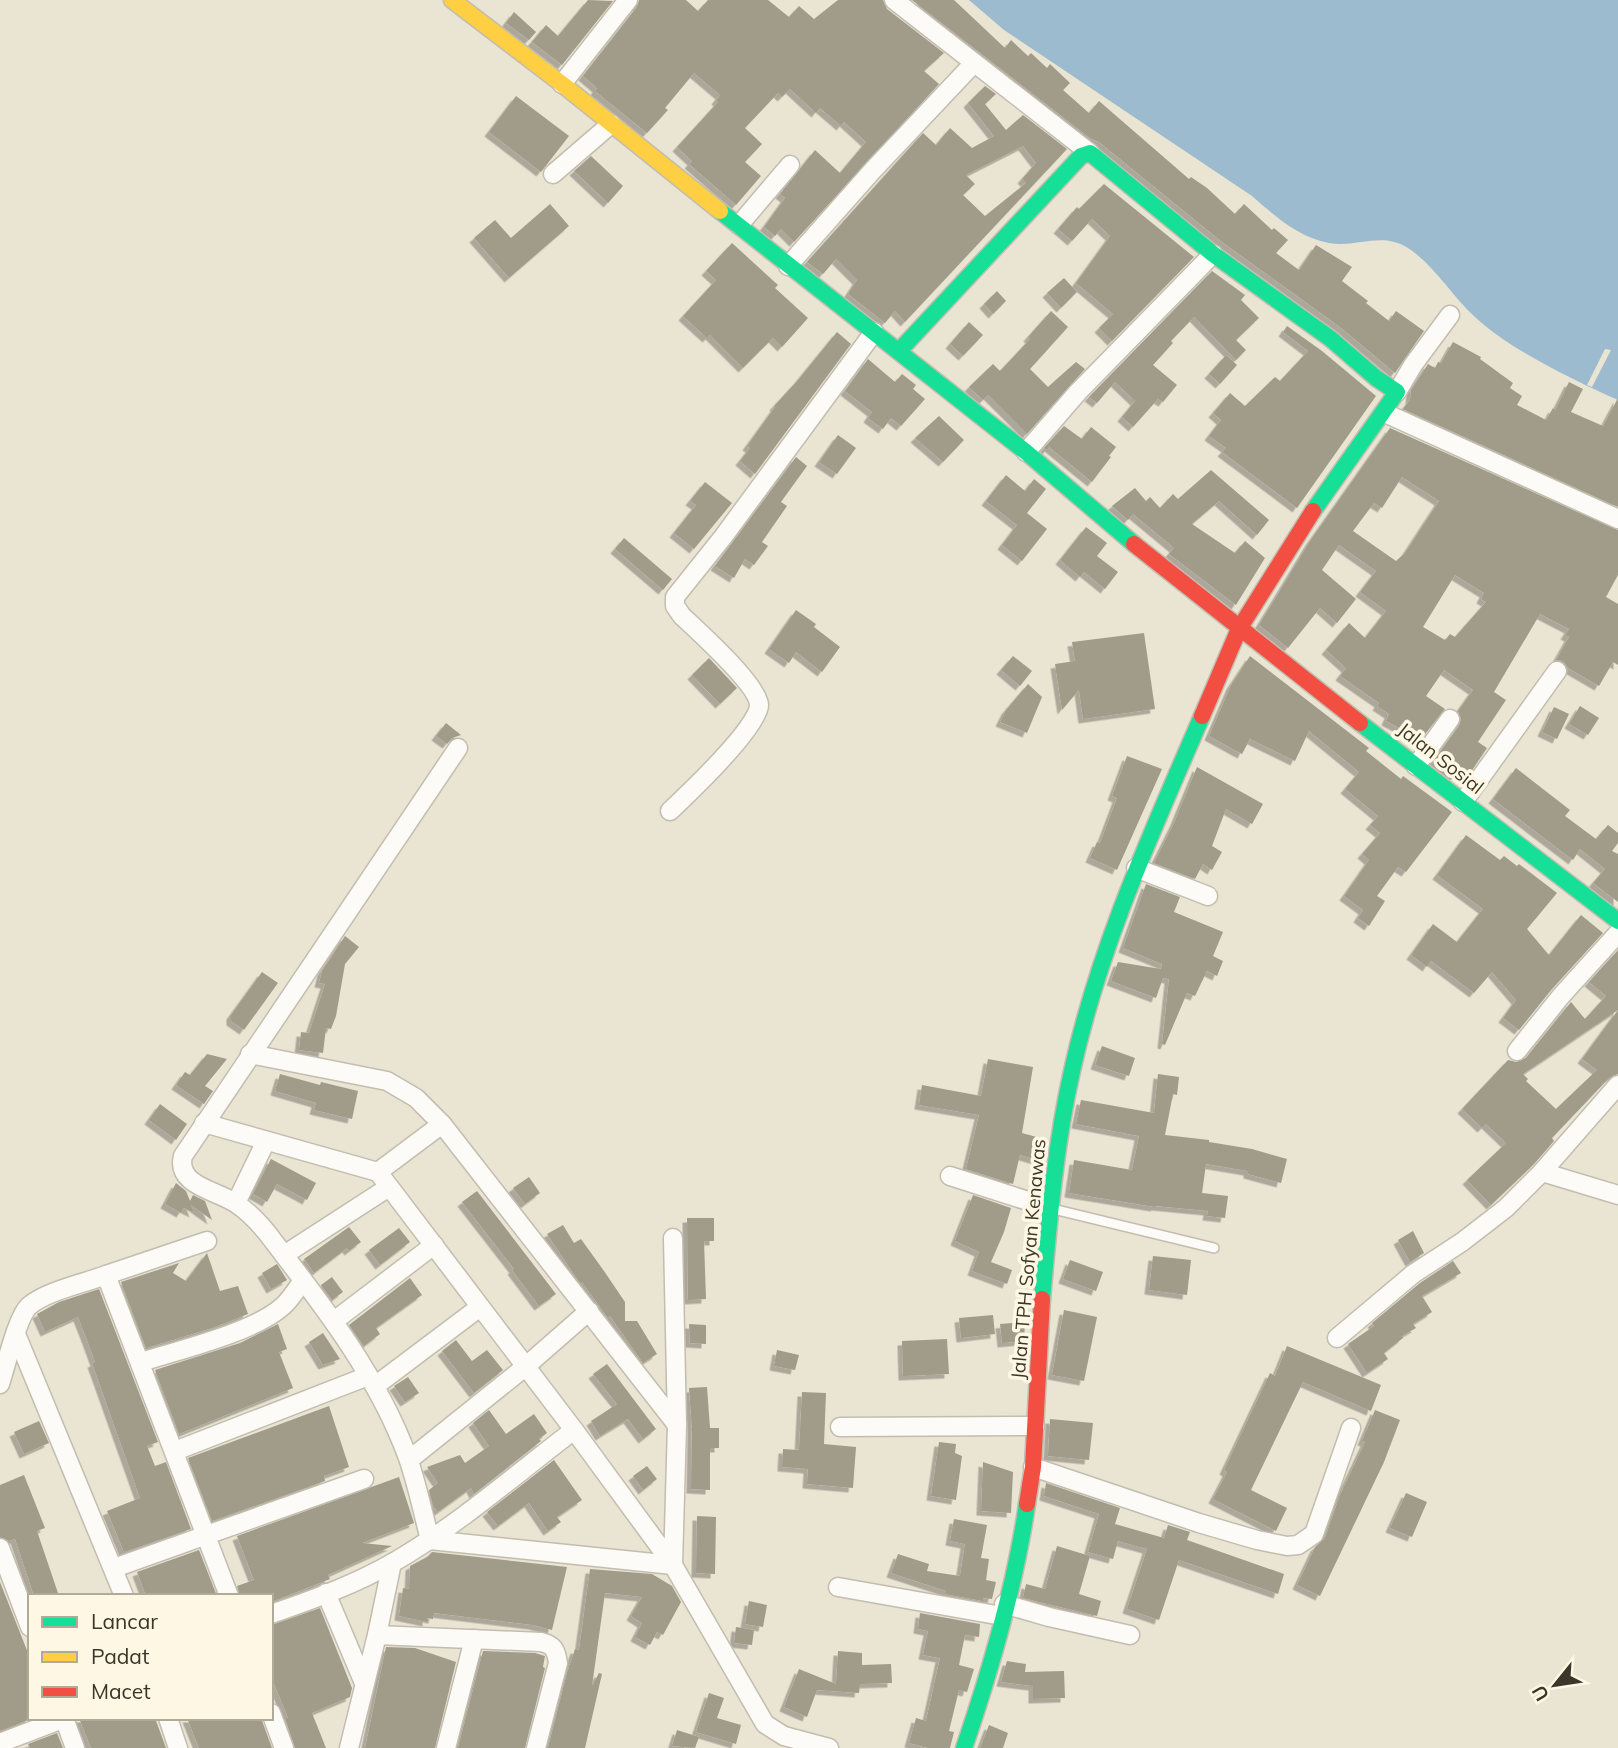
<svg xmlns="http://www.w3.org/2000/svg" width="1618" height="1748" viewBox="0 0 1618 1748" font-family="Mulish,sans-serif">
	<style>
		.water { fill: #9cbbce }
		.pier { fill: #eae4d2 }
		.building { fill: #a19b89; fill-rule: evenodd; filter: url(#shadow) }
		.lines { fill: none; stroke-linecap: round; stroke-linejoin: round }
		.lane-casing { stroke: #c2bdaf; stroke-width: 12 }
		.street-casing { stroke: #c2bdaf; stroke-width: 21 }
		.fast-casing { stroke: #c2bdaf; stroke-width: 19 }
		.slow-casing { stroke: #c2bdaf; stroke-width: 19 }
		.jam-casing { stroke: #c2bdaf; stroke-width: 19 }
		.lane { stroke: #fcfbf8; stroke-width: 9 }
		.street { stroke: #fcfbf8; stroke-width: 18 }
		.fast { stroke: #16e098; stroke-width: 16 }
		.slow { stroke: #ffcf43; stroke-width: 16 }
		.jam { stroke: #f24e42; stroke-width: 16 }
		.labels { text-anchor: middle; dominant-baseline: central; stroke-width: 7; stroke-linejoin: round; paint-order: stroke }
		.street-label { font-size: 19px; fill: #3b3629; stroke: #fef7e3 }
	</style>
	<defs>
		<filter id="shadow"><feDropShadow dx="-4.5" dy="4.5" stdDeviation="0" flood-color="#0004"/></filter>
	</defs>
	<rect width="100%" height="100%" fill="#eae4d2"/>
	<!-- water -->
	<path class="water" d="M969,0H1618V400C1574,380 1510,350 1475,317C1451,295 1435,266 1408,248C1382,231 1356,248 1329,243C1298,237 1275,216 1252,196L1004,30Z"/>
	<!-- pier -->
	<polygon class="pier" points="1605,349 1611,350 1592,387 1587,385"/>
	<!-- building -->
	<g class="building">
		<polygon points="588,0 613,1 562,65 532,42 546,25 558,36"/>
		<polygon points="639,0 686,0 698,11 708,0 768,0 789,17 799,6 814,19 838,0 883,0 887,9 944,53 924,71 939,84 794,242 781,229 775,236 764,227 785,198 780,194 815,150 840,173 866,142 844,122 841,126 820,108 816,113 790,89 782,97 778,93 745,128 762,144 745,162 761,176 736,205 689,164 692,161 677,147 718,102 716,100 720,95 694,73 665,108 668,110 647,133 595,91 597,88 583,76 637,7"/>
		<polygon points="912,0 954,0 1005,48 1011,40 1028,56 1031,53 1047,68 1050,64 1070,83 1063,90 1089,113 1099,101 1189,179 1191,177 1207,188 1235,214 1244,204 1272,230 1274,228 1288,240 1276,253 1299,270 1316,245 1352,267 1342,281 1368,301 1366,303 1389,321 1396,311 1424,331 1395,373 1340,327 1222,242 1099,142 1090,138"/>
		<polygon points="514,12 536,32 529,40 506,23"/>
		<path d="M985,86L996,94L985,104L1006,130L1023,115L1067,149L905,322L895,311L885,323L848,294L857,280L836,259L823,274L807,262L923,133L936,145L950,128L972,148L994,136L968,103ZM1023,146L1036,163L1022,179L1026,183L985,216L963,195L975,184L966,175Z"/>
		<polygon points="516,96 569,136 541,172 489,132"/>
		<polygon points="591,156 623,186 608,203 574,171"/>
		<polygon points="1104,184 1194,257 1112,341 1099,328 1113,314 1076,283 1110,236 1092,219 1072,241 1058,229 1077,207 1079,209"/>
		<polygon points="550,204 569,226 509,278 474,238 495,220 511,238"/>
		<polygon points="732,243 778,285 775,288 808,318 782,347 773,338 743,368 710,335 707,338 683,316 716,280 706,271"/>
		<polygon points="1212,271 1245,295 1241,300 1259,318 1236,340 1246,350 1236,360 1194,317 1171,341 1173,343 1153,365 1177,385 1163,402 1158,399 1133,427 1122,417 1135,401 1115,382 1097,403 1089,397"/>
		<polygon points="1064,278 1077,292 1061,308 1047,293"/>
		<polygon points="997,291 1006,301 993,314 984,304"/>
		<polygon points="1051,311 1068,327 1030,369 1048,387 1076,362 1085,369 1027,434 988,395 983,400 969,387 993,364 1000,371 1030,339 1028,337"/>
		<polygon points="969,322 983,335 963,356 950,344"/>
		<polygon points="1287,326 1322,351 1376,396 1297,508 1222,452 1226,448 1209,436 1221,420 1213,413 1230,393 1245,406 1275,377 1280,381 1308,351 1283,332"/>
		<polygon points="837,332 851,344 755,474 740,461 750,448 747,446 775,407 774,406 798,380"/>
		<polygon points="1453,342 1481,357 1480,359 1513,383 1510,388 1522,396 1517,405 1546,420 1553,408 1555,410 1569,382 1583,389 1571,412 1603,426 1618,398 1618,507 1403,409 1410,400 1411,390 1428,364 1435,368 1438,362 1441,363"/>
		<polygon points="1226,355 1237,365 1220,384 1209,374"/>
		<polygon points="868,359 895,382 902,374 916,385 913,389 925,399 901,426 891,418 883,429 868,418 872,412 845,391"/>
		<polygon points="939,416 964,440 943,462 915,438"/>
		<polygon points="1064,426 1082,439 1091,427 1116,447 1109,456 1111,457 1092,482 1049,447 1047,450 1044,448"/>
		<path d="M1390,428L1618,530V575L1606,597L1618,604V665L1613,662L1599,686L1568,668L1563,661L1556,660L1569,637L1565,635L1569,629L1540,614L1494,692L1506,700L1478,742L1487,748L1469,775L1460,769L1455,776L1434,760L1459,726L1461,719L1458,711L1473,690L1444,670L1426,696L1445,709L1422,738L1404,725L1401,729L1386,721L1389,714L1377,706L1379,703L1340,676L1346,668L1326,650L1349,623L1365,638L1386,611L1360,592L1376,571L1339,545L1322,570L1356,599L1337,623L1320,608L1288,648L1259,625L1310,541ZM1402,477L1439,501L1405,553L1396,561L1353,531L1374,503L1382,508ZM1455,575L1484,593L1481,599L1486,602L1455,637L1450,634L1445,640L1423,627Z"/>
		<polygon points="838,435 856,448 837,474 819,462"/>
		<polygon points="796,457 807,466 781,502 787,506 762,542 768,546 754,565 745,559 734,578 715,566"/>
		<polygon points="1211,470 1269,520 1257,535 1219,501 1192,524 1235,553 1245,541 1265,558 1236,605 1169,554 1174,548 1133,514 1128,520 1112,506 1135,488 1146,501 1150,497 1160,508 1173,494 1178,499"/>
		<polygon points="1006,475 1025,491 1034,479 1046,489 1027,513 1047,529 1022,561 1002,545 1017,525 986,501"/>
		<polygon points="705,482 732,503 694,549 674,533 696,505 690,501"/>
		<polygon points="1086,527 1107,543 1097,556 1118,572 1105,589 1084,572 1080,577 1060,560"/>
		<polygon points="624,538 672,579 663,590 615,549"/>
		<polygon points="796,610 816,624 814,627 840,647 822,672 796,652 789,663 769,649"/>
		<polygon points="1144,633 1155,709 1083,719 1079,690 1062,710 1055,664 1075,661 1072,642"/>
		<polygon points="1013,656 1032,671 1020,686 1001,670"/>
		<polygon points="1250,656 1369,748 1366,751 1401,779 1403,776 1452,812 1406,872 1398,867 1377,896 1385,901 1369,926 1358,918 1363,910 1344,896 1369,860 1362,854 1380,833 1370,825 1378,816 1345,789 1359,772 1309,731 1295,761 1250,739 1242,754 1209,736 1231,685"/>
		<polygon points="709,658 737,688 720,704 692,675"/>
		<polygon points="1028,684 1042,697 1027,733 1000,722 1006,710"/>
		<polygon points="1580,706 1599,718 1588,735 1569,724"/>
		<polygon points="1554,707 1569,714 1557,739 1542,732"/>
		<polygon points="446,723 461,735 452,738 447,744 436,736"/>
		<polygon points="1127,756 1162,769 1117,870 1090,858 1097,842 1100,843 1117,798 1112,796"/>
		<polygon points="1197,767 1263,804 1252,824 1226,809 1212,846 1222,852 1212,870 1203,864 1195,879 1154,863 1174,823"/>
		<polygon points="1516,768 1570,810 1565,816 1596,839 1608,825 1618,833 1618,843 1612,851 1618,854 1618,902 1593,883 1605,869 1580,849 1573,860 1493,799"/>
		<polygon points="1466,835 1500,860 1504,856 1517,866 1519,864 1557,893 1527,929 1549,955 1581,915 1603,933 1552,989 1519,1030 1503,1018 1516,1000 1492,972 1474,993 1431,961 1427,967 1411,955 1433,924 1457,942 1483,909 1437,875"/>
		<polygon points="1146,884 1180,897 1174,912 1223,932 1213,956 1223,961 1217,976 1207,971 1195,996 1187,993 1165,1045 1162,1044 1169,979 1163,978 1156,998 1111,981 1118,962 1161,969 1162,964 1123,948"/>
		<polygon points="345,936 359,947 345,964 336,1016 331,1029 326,1028 323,1053 299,1050 301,1032 309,1033 325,984 319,983 322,971"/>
		<polygon points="1618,950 1618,1010 1523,1074 1528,1079 1526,1081 1556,1109 1597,1070 1582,1059 1618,1010 1618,1074 1609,1078 1552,1138 1554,1141 1534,1164 1491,1205 1467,1180 1506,1143 1486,1124 1482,1128 1462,1109 1508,1060 1516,1062 1526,1058 1571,1002 1585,1019 1606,996 1589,982"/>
		<polygon points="262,972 278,983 244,1030 231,1021 231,1015"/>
		<polygon points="1102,1046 1135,1058 1129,1076 1095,1065"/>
		<polygon points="207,1054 227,1059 205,1086 213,1091 204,1104 176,1085 185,1072 190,1075"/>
		<polygon points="988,1059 1033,1067 1022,1133 1044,1139 1041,1161 1020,1155 1013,1184 966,1169 979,1115 919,1105 922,1085 981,1096"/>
		<polygon points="280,1074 320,1085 321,1082 358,1091 352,1119 314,1110 316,1103 275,1091"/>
		<polygon points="1158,1074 1179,1077 1177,1095 1173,1094 1165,1135 1209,1140 1209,1142 1252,1149 1287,1159 1281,1183 1248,1174 1248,1171 1206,1164 1202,1193 1228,1196 1225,1218 1207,1216 1208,1211 1156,1206 1155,1207 1069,1193 1074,1160 1132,1170 1139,1136 1076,1124 1081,1100 1154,1113"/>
		<polygon points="160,1104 187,1124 176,1140 149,1120"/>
		<polygon points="271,1159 316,1183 307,1200 277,1184 267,1202 253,1194"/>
		<polygon points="529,1177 540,1193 525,1204 513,1188"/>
		<polygon points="176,1183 186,1191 190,1201 193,1195 205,1201 212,1220 191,1205 194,1213 184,1208 181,1213 165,1204"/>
		<polygon points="477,1191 556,1294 539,1306 512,1270 514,1269 462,1202"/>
		<polygon points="973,1195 1011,1208 1004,1232 991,1262 1012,1270 1007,1284 972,1271 979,1252 955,1241"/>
		<polygon points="687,1218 714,1218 714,1241 704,1241 706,1299 688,1300"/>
		<polygon points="563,1225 574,1243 581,1239 604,1271 625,1302 625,1321 637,1321 657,1354 643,1363 610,1316 608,1318 582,1282 581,1284 573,1273 547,1234"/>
		<polygon points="349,1227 361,1242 349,1251 347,1248 314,1273 304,1259"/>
		<polygon points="399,1228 410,1242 380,1265 369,1250"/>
		<polygon points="1413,1231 1424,1253 1410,1262 1398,1240"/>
		<polygon points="207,1253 220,1291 238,1286 248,1314 212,1328 146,1348 121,1282 179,1263 173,1273 186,1281"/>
		<polygon points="1153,1256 1191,1260 1187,1295 1149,1290"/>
		<polygon points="1070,1260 1103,1272 1096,1291 1063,1279"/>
		<polygon points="1453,1261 1461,1273 1422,1296 1432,1312 1413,1324 1416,1328 1402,1336 1403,1338 1384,1353 1388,1359 1367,1373 1348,1344 1374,1326 1372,1323 1420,1283"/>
		<polygon points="277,1264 287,1280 271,1289 262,1273"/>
		<polygon points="332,1277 343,1292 332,1300 321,1285"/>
		<polygon points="410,1278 422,1295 376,1328 380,1334 364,1346 349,1325"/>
		<polygon points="99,1289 158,1442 147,1446 155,1466 166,1462 191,1529 124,1552 107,1511 140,1498 92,1363 95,1362 87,1340 78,1317 45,1332 37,1314 59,1302"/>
		<polygon points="1064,1310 1097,1317 1084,1381 1052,1375"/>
		<polygon points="993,1315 995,1334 961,1338 959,1318"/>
		<polygon points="1025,1322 1024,1341 1002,1343 1000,1324"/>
		<polygon points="278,1324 287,1349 279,1352 293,1388 179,1434 155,1370 240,1343"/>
		<polygon points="689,1324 706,1325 706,1344 690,1343"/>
		<polygon points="323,1333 340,1359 323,1365 309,1342"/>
		<polygon points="947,1339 949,1374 903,1376 902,1341"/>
		<polygon points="456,1340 472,1361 487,1350 503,1370 474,1393 442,1351"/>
		<polygon points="1287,1346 1381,1385 1371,1411 1303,1382 1251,1490 1287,1508 1276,1531 1213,1499 1227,1472 1224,1470 1270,1373 1275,1376"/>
		<polygon points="777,1350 799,1355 795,1370 774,1366"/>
		<polygon points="607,1364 656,1429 643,1439 628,1419 600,1436 591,1421 617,1404 593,1374"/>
		<polygon points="408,1377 419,1393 405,1402 394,1386"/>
		<polygon points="707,1387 710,1428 719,1428 719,1448 710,1448 710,1490 691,1489 692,1429 689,1388"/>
		<polygon points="802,1392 826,1393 824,1444 856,1447 853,1488 807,1484 808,1469 782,1467 783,1449 799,1450"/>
		<polygon points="329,1406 349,1467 324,1476 325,1481 212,1521 188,1458"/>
		<polygon points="489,1410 506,1434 534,1414 547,1433 539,1439 541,1441 474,1494 471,1488 438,1512 433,1506 429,1490 438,1483 427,1467 460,1455 465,1463 489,1446 473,1423"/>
		<polygon points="1375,1410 1400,1420 1384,1462 1320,1596 1297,1585 1315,1547 1325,1538 1340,1495 1365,1442 1362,1441"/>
		<polygon points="1050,1419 1093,1423 1089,1460 1048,1456"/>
		<polygon points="39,1421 49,1443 24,1454 14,1432"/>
		<polygon points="939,1442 956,1444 955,1453 962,1456 956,1500 931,1496"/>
		<polygon points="554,1460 582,1500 557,1517 561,1522 548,1531 529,1503 498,1526 487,1512"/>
		<polygon points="983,1462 1013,1472 1011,1513 981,1511"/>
		<polygon points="647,1466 657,1479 643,1490 633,1476"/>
		<polygon points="24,1475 45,1528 37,1531 59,1596 34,1596 15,1539 9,1541 0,1537 0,1485"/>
		<polygon points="399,1477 414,1523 362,1543 392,1546 328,1575 330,1579 271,1602 271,1596 240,1596 237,1586 254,1580 237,1536"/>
		<polygon points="1046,1483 1120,1508 1115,1524 1164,1538 1168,1525 1190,1532 1187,1540 1284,1574 1278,1594 1179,1560 1159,1620 1127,1609 1147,1549 1118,1541 1113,1559 1088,1552 1099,1514 1044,1496"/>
		<polygon points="1406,1493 1427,1502 1412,1537 1390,1528"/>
		<polygon points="697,1516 716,1517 715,1574 696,1573"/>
		<polygon points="954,1519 987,1525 981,1558 989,1559 986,1580 996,1582 992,1599 983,1598 983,1601 945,1594 946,1591 891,1573 898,1554 929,1564 927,1571 960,1576 965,1544 950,1541"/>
		<polygon points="1057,1546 1090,1556 1079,1594 1101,1601 1097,1616 1023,1598 1026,1584 1045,1589"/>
		<polygon points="199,1550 217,1596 146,1596 137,1572"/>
		<polygon points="432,1552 567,1567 552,1630 533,1625 434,1613 433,1619 427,1618 427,1622 399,1616 403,1588 409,1589 410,1566 427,1557"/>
		<polygon points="590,1569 652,1574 672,1586 681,1602 663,1635 657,1632 650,1645 635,1637 642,1623 631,1616 642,1597 605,1593 592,1686 599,1673 602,1674 585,1748 548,1748 567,1673 575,1649 579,1650"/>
		<polygon points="0,1582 30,1658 30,1718 33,1718 0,1731"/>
		<polygon points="749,1601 767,1605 763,1627 745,1624"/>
		<polygon points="320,1608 352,1688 350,1697 312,1713 326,1748 295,1748 285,1718 288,1718 271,1676 271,1625"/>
		<polygon points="920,1613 980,1624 979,1637 965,1635 959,1665 974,1669 967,1692 959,1690 949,1731 954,1732 950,1748 928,1748 909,1743 916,1718 926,1721 940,1658 923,1655 928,1631 918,1629"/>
		<polygon points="736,1627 754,1630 752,1645 734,1643"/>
		<polygon points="386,1647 415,1648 456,1662 435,1748 365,1748"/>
		<polygon points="483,1651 535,1653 545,1656 543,1667 545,1668 525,1748 458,1748"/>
		<polygon points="838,1651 862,1653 862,1665 891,1664 892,1683 860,1684 859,1693 817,1690 807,1717 784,1707 799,1669 836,1684"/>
		<polygon points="1007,1661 1026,1664 1025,1672 1064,1671 1065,1698 1033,1699 1033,1686 1001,1682"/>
		<polygon points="709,1693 724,1698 717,1718 741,1725 736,1744 696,1732"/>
		<polygon points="79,1718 155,1718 166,1748 91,1748"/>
		<polygon points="187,1718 261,1718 272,1748 199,1748"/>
		<polygon points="989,1725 1008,1733 1003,1748 980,1748"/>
		<polygon points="677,1730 699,1737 695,1748 672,1746"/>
		<polygon points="57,1733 63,1748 30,1748 28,1744"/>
	</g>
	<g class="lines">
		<defs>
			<polyline id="lane" points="1053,1209 1214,1248"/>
			<g id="street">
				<polyline points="894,0 1090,153"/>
				<polyline points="562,84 628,0"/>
				<polyline points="553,174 611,124"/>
				<polyline points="739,225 790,165"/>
				<polyline points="788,266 873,170 974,63"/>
				<polyline points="1397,392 1413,365 1450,315"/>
				<polyline points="1385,413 1618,519"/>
				<polyline points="1026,452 1078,392 1213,254"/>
				<path d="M458,748L183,1156C175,1186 219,1191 237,1204C251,1214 264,1228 274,1242C325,1308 379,1378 408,1458C417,1484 423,1513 430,1540L673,1565L677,1425L673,1238"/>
				<polyline points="1416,766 1450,719"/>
				<polyline points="1463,802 1557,671"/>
				<path d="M670,811C688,794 759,727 759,705C758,685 698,631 682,616L675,606V597L723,537L874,332"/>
				<polyline points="1136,868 1208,896"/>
				<polyline points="1517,1051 1561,996 1618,933"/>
				<polyline points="250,1054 387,1081 416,1098 442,1124"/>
				<polyline points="204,1123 378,1172 574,1430 673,1565 765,1724 784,1736 829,1748"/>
				<polyline points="378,1172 442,1124 677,1425"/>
				<polyline points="1542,1172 1618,1195"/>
				<polyline points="950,1176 1050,1208"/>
				<polyline points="236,1203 266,1141"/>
				<polyline points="284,1255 389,1187"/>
				<polyline points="106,1275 207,1241"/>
				<polyline points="334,1321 434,1245"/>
				<polyline points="16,1334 124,1596"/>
				<polyline points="1337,1338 1413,1274 1462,1242 1506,1208 1542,1172 1618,1085"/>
				<path d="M141,1362C179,1350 255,1332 283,1306C291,1299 297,1289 303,1280"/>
				<path d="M0,1384C6,1366 17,1317 29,1306C46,1291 85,1283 106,1275L229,1596"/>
				<polyline points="375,1386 480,1307"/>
				<polyline points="840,1427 1035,1426"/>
				<polyline points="175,1451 368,1376"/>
				<polyline points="409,1460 525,1367 589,1311"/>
				<polyline points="1033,1467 1199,1523 1257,1540 1287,1546 1298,1545 1314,1534 1351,1428"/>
				<polyline points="0,1548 30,1627"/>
				<polyline points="114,1568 364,1479"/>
				<polyline points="838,1587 1002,1616"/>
				<polyline points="326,1593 364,1683"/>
				<polyline points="1004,1604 1049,1617 1130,1635"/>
				<path d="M271,1614C312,1600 356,1584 394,1562C458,1525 515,1475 574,1430"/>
				<polyline points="377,1635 392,1563"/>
				<polyline points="271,1713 284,1748"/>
				<polyline points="64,1718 75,1748"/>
				<polyline points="168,1718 178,1748"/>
				<polyline points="0,1743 65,1718"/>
				<path d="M349,1748L377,1635L541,1642C554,1645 556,1650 558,1663L536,1748"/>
				<polyline points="446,1748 474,1639"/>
			</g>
			<g id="fast">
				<polyline points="720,211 1026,452 1134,544"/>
				<polyline points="899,351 1081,156 1090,153 1213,254 1331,339 1376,378 1397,392 1313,511"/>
				<polyline points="1360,723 1618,921"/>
				<path d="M1042,1299C1049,1222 1055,1146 1072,1071C1099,947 1152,832 1202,716"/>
				<path d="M964,1748C991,1669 1015,1587 1027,1504"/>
			</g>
			<polyline id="slow" points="452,0 562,84 720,211"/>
			<g id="jam">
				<polyline points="1134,544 1360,723"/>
				<polyline points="1202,716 1239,629 1313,511"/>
				<polyline points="1027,1504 1033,1467 1042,1299"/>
			</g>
		</defs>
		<!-- lane casing -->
		<use href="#lane" class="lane-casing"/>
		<!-- street casing -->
		<use href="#street" class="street-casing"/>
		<!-- fast casing -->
		<use href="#fast" class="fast-casing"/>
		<!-- slow casing -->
		<use href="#slow" class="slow-casing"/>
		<!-- jam casing -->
		<use href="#jam" class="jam-casing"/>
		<!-- lane -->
		<use href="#lane" class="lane"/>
		<!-- street -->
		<use href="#street" class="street"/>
		<!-- fast -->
		<use href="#fast" class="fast"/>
		<!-- slow -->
		<use href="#slow" class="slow"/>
		<!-- jam -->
		<use href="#jam" class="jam"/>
	</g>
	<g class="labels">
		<!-- street labels -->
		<g class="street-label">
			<text transform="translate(1441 758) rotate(38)">Jalan Sosial</text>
			<text transform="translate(1028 1259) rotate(-85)">Jalan TPH Sofyan Kenawas</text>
		</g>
	</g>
	<!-- legend -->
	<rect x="28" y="1594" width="245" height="126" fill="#fef7e3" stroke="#b0aa99" stroke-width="2"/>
	<rect x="42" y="1617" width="35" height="10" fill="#16e098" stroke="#b0aa99" stroke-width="2"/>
	<text x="91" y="1629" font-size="21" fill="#3b3629">Lancar</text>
	<rect x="42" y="1652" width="35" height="10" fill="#ffcf43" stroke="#b0aa99" stroke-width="2"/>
	<text x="91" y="1664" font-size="21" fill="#3b3629">Padat</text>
	<rect x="42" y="1687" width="35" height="10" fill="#f24e42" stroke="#b0aa99" stroke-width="2"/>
	<text x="91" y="1699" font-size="21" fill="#3b3629">Macet</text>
	<!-- north arrow -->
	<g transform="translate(1555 1685) rotate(240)" stroke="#fef7e3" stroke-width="5" paint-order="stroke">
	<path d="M0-5L12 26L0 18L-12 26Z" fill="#3b3629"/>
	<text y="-10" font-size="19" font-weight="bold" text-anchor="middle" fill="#3b3629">U</text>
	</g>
</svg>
